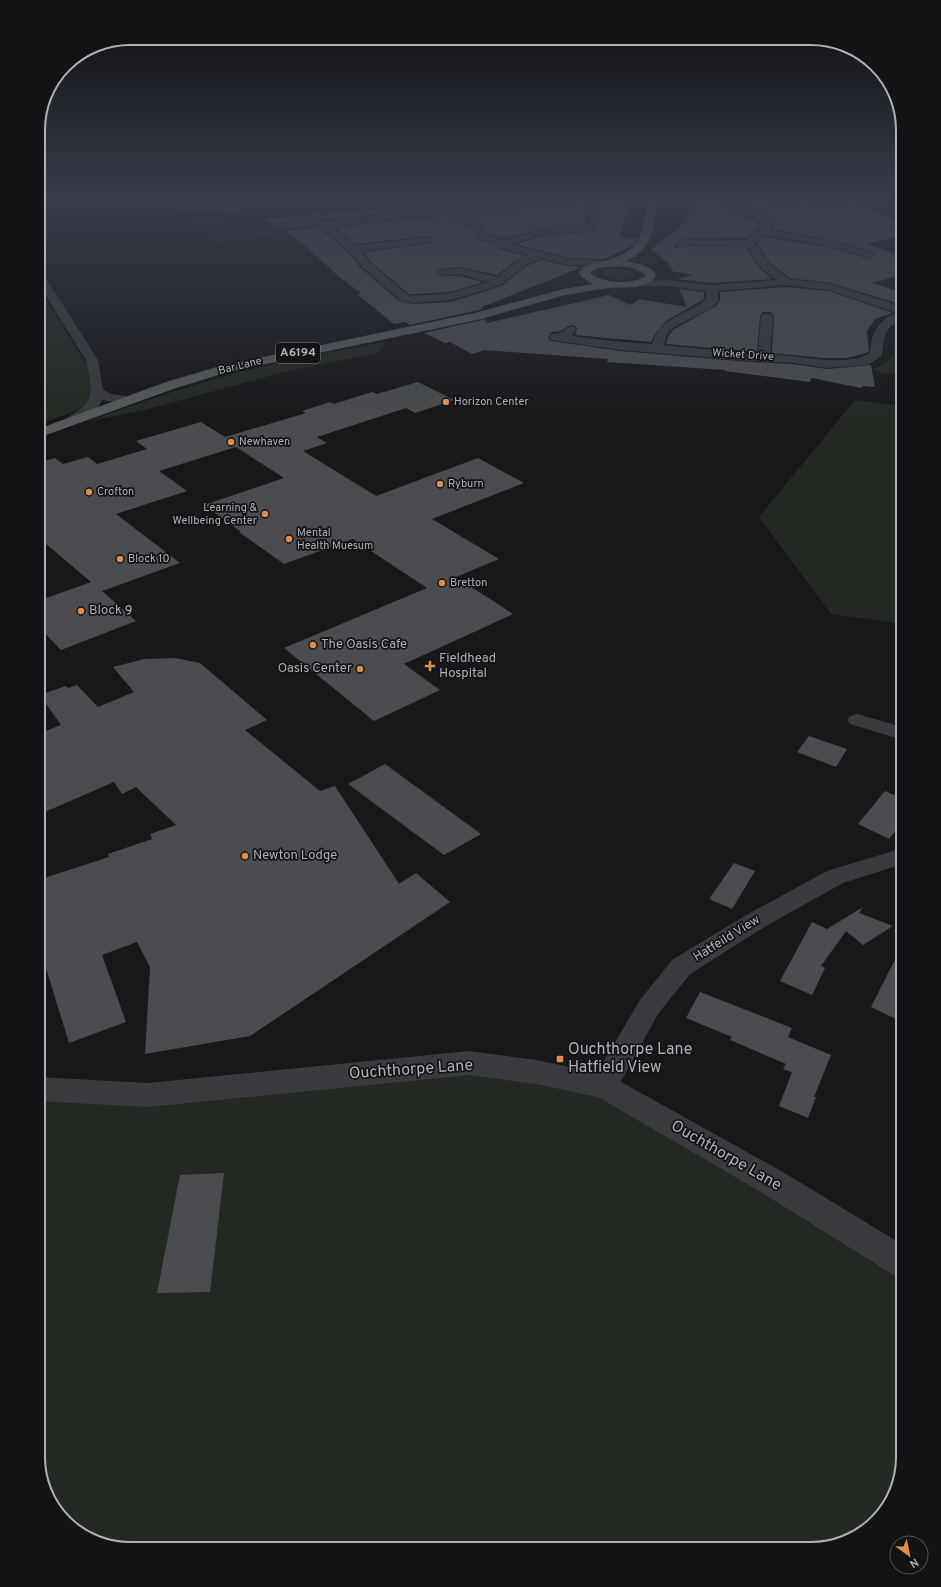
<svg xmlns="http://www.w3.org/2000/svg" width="941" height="1587" viewBox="0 0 941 1587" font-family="Overpass,sans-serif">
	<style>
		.green { fill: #232922 }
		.building { fill: #4a4c4f }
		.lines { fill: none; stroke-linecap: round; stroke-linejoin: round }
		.minor { fill: #393b3e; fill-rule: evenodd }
		.tertiary { fill: #393b3e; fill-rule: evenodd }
		.primary { fill: #56595d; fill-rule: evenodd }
		.poi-dot { fill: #de8e4c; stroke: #131315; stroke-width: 1.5 }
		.labels { text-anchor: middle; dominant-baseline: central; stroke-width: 3.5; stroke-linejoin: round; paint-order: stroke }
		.far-street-label { font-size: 11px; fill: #acb2b8; stroke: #131315 }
		.far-poi-label { font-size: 11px; fill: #acb2b8; stroke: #131315; text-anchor: start }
		.shield { fill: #131315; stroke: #7e8287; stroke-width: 1 }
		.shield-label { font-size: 12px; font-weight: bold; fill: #acb2b8 }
		.poi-label { font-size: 13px; fill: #acb2b8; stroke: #131315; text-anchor: start }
		.street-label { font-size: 13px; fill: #acb2b8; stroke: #131315 }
		.near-poi-label { font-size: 16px; fill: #acb2b8; stroke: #131315; text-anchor: start }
		.near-street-label { font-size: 16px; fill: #acb2b8; stroke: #131315 }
		.rim { fill: none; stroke: #acb2b8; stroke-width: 2 }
	</style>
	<rect width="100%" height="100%" fill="#18181a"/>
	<!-- green -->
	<g class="green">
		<polygon points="245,200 354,200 359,203 367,204 260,215"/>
		<polygon points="191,216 219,218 227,228 259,225 266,231 274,230 279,235 216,243"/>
		<path d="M618,268L632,271L635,274C628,282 609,281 601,273V272L607,269Z"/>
		<polygon points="38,287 88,368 91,387 88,401 83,408 38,425"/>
		<path d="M903,328V375L882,373L873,369C896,359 894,356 896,332Z"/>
		<path d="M385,342L378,353L288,371L145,410L86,422C134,405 181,388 230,375C281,361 333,352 385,342Z"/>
		<polygon points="855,400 903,406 903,624 831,614 759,517"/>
		<polygon points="469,1063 604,1086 903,1263 903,1457 888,1508 851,1540 811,1549 124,1549 79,1534 47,1497 38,1457 38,1089 148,1095"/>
	</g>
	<!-- building -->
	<g class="building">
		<polygon points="468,200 524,200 457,208 451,206 325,219 311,219 273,224 265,219 317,213 323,214 418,206"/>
		<polygon points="578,200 584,200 585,211 588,215 585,225 546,228 504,238 488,234 481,226 467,216 520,208 572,204"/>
		<polygon points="597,200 631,200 620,237 637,239 633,245 607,258 601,259 569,258 516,244 546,235 593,232 601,213 597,208"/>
		<polygon points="696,200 716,200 721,205 751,219 761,226 746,238 686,238 674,244 675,248 680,249 688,246 746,247 759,268 772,279 712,283 676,279 693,275 672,271 669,264 651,249 680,228"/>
		<polygon points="731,200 772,200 772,203 808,200 817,204 823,203 834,209 841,206 838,202 855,200 903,224 903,235 866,244 903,256 903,274 873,283 903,293 903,305 831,283 790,278 769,262 757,243 764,237 831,248 869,259 873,258 875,254 873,252 832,240 772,229 774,225 763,214 749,206"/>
		<polygon points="449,215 473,232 479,240 496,245 497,248 525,256 515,261 497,275 460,267 439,269 437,272 442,276 460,276 483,282 451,292 414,294 409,294 372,263 364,252 428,244 433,243 433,237 428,236 355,244 335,227"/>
		<polygon points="311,228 319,228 350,254 361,268 399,301 414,304 451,302 493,289 504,284 527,266 541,260 569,266 582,267 482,307 483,309 410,325 405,322 394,324 357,294 361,293 338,276 301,242 284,231"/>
		<polygon points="786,287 829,291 893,313 875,319 867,331 869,352 848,358 822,358 772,353 774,316 771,312 763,312 760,316 757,352 666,344 669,335 673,330 716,306 720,300 720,292"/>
		<polygon points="679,289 704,292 704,299 666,321 655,334 651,342 575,335 577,329 575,326 572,325 568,326 561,331 551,332 548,338 551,341 621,351 750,362 793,364 827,369 871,365 875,387 863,386 861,388 812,378 810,382 725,371 725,370 607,362 608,359 484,350 472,354 450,342 445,343 424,333 486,319 487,323 609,295 630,305 639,299 687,307"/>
		<polygon points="418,382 454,400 415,413 406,408 317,437 327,443 303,451 376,496 478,458 524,483 432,519 499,559 456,577 513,614 404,664 440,690 374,721 284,648 427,588 353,539 284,564 239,532 241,532 204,505 284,478 236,447 159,471 187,491 116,514 180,563 102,591 136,621 61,650 38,626 38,601 91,582 38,537 38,463 55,458 63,464 88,457 97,464 147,449 136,441 201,422 225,437 306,413 302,411 330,402 334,404 372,392 377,394"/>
		<polygon points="175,658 200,663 267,720 245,730 320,791 335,786 399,884 416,873 450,902 250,1036 145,1054 150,967 137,942 102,955 126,1022 69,1043 38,942 38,880 109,857 108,854 152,839 150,834 176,825 136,787 122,794 114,782 38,815 38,734 61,725 40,695 66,686 68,688 77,685 98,707 134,692 113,667 145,659"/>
		<polygon points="809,736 847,749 836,767 797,752"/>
		<polygon points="385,764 481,834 444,855 348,784"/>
		<polygon points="885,791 903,799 903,822 889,839 858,824"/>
		<polygon points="734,863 755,871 732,909 709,899"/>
		<polygon points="863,907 859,913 893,926 863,945 846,931 821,966 825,968 812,995 780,981 812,922 827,929"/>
		<polygon points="903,944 903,1005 896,1019 871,1007"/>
		<polygon points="700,992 792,1028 788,1037 831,1055 814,1097 816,1097 808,1118 779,1106 792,1072 783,1069 786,1064 730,1040 732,1037 686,1018"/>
		<polygon points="224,1173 210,1292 157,1293 180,1175"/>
	</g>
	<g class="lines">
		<!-- minor -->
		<g class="minor">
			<polygon points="53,200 104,200 242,208 247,211 242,214 58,203"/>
			<path d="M536,200H577L572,203L520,207L463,215L480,227L487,235L504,240L546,229L586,226L590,214L586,211L585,200H595L596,209L600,212L593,231L546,234L510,244L569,259L604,261L608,262L609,264L608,266L569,265L541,258L526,265L503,283L492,288L451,300L414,303L400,300L362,267L351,253L320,227L311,226L276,230L271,227L276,224L311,220L325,221L451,207L457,210ZM449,213L474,231L479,239L497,244V247L529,255L516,262L497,277L460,268L439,270L438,272L443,275L460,274L488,282L451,293L414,296L408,295L371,264L361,251L428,243L432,242L433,240L432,238L428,237L355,246L331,226Z"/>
			<path d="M717,200C737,200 761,210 773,226L769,230L832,241L873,253L874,255L873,257L869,258L831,247L764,235L755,243L768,263L789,279L831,284L903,307V319C883,327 885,336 882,355L870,364L866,365L827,368L793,363L750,361L621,350L551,340L549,337L551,334C554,334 559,333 562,332C567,329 567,326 574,327L576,330L572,336L621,342L652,344C660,316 686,316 706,300V291L667,286H641L635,283L637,281L667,280L712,285L776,280L760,267L747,246L688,245L680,248L676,247L675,245L686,239L747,240L763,226C750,211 729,212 717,200ZM786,285L829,290L897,313C878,320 871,333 870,353C846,368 799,355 770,354L773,316L771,314H763L761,316L758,354L664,345C665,341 666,336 668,333C676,321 715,312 718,300C718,298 718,294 718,291Z"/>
			<polygon points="820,200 832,200 840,205 835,208"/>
			<polygon points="857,714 903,727 903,740 850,724 847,720 850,716"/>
			<polygon points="903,848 903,864 843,883 766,926 690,974 658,1014 614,1094 604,1098 594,1094 590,1086 594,1078 640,1000 672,960 748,914 827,871"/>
		</g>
		<!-- tertiary -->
		<g class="tertiary">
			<path d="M38,271L43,274L98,360L103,390L112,394L133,397L135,400L133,403L128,404L102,400C97,412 81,427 67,424L65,421C69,415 77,412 82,408C96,397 89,374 86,360L38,283Z"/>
			<polygon points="469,1051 536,1060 604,1074 614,1078 783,1172 903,1245 903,1278 892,1274 761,1192 598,1097 536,1084 469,1075 148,1107 38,1101 38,1077 148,1083"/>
		</g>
		<!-- primary -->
		<path class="primary" d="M648,200H658C653,226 654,249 626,261L644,265L655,272L656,277L649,283L637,287L609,288L565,295L477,320L228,372L176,388L38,438V429L166,382L220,366L475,313L564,289L593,284L581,277L579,272C584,265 592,264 600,262C643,252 641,238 648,200ZM604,267C618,266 636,265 646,276C630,285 605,284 590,273L595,269Z"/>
	</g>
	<!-- sky -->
	<linearGradient id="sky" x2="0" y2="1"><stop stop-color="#0d0d0e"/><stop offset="0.47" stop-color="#373d49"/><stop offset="1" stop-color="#373d49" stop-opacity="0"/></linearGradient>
	<rect width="941" height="422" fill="url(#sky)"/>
	<!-- markers -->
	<g class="poi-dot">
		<circle cx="446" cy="402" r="4"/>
		<circle cx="231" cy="442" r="4"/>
		<circle cx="440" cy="484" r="4"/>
		<circle cx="89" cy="492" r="4"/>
		<circle cx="265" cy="514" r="4"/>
		<circle cx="289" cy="539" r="4"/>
		<circle cx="120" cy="559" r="4"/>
		<circle cx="442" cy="583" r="4"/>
		<circle cx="81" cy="611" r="4"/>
		<circle cx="313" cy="645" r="4"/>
		<path d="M428 660h4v4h4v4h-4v4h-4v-4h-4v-4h4z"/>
		<circle cx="360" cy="669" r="4"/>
		<circle cx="245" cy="856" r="4"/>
		<rect x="556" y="1055" width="8" height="8" rx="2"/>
	</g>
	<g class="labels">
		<!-- far-street labels -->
		<g class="far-street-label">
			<text transform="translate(743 355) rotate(4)">Wicket Drive</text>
			<text transform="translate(240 366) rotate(-14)">Bar Lane</text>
		</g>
		<!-- far-poi labels -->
		<g class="far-poi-label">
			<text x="454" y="402">Horizon Center</text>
			<text x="239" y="442">Newhaven</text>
			<text x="448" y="484">Ryburn</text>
			<text x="97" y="492">Crofton</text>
			<text x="257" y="508" text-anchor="end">Learning &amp;<tspan x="257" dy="13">Wellbeing Center</tspan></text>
			<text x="297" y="533">Mental<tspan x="297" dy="13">Health Muesum</tspan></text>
			<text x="128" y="559">Block 10</text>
			<text x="450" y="583">Bretton</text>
		</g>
		<!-- shield labels -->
		<rect class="shield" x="276" y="343" width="44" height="20" rx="3"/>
		<g class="shield-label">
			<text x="298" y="353">A6194</text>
		</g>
		<!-- poi labels -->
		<g class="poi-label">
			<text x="89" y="611">Block 9</text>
			<text x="321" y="645">The Oasis Cafe</text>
			<text x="439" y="659">Fieldhead<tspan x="439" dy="15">Hospital</tspan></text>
			<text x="352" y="669" text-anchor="end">Oasis Center</text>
			<text x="253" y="856">Newton Lodge</text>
		</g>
		<!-- street labels -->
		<g class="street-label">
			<text transform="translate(727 939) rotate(-32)">Hatfeild View</text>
		</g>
		<!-- near-poi labels -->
		<g class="near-poi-label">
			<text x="568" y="1050">Ouchthorpe Lane<tspan x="568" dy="18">Hatfield View</tspan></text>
		</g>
		<!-- near-street labels -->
		<g class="near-street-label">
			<text transform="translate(411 1070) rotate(-4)">Ouchthorpe Lane</text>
			<text transform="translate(726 1156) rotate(30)">Ouchthorpe Lane</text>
		</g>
	</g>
	<!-- crop -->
	<path d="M0 0H941V1587H0ZM130 45H811A85 85 0 0 1 896 130V1457A85 85 0 0 1 811 1542H130A85 85 0 0 1 45 1457V130A85 85 0 0 1 130 45Z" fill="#131315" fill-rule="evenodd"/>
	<path class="rim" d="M130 45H811A85 85 0 0 1 896 130V1457A85 85 0 0 1 811 1542H130A85 85 0 0 1 45 1457V130A85 85 0 0 1 130 45Z"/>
	<!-- north arrow -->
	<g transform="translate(909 1555) rotate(147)"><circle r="19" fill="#131315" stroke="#505356"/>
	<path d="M0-3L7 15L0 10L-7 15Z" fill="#de8e4c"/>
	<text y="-6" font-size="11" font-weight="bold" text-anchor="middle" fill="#acb2b8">N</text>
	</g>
</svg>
